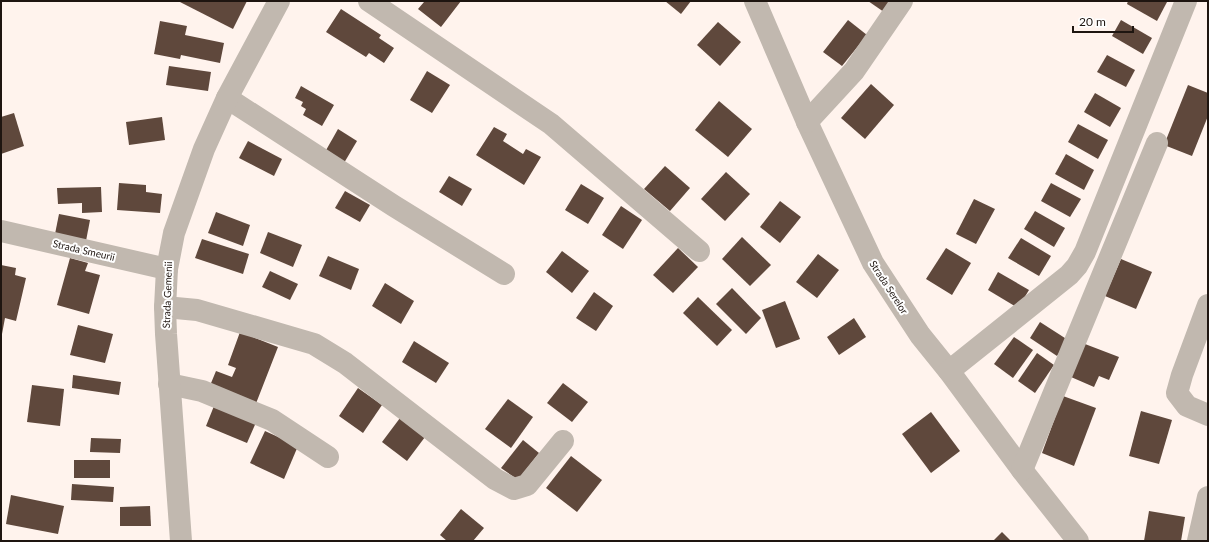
<svg xmlns="http://www.w3.org/2000/svg" width="1209" height="542" viewBox="0 0 1209 542" font-family="Lato,sans-serif">
	<style>
		.building { fill: #5f483c }
		.lines { fill: none; stroke-linecap: round; stroke-linejoin: round }
		.street { stroke: #c1b8af; stroke-width: 22 }
		.labels { text-anchor: middle; dominant-baseline: central; stroke-width: 4; stroke-linejoin: round; paint-order: stroke }
		.street-label { font-size: 10px; fill: #1e1510; stroke: #fff }
	</style>
	<rect width="100%" height="100%" fill="#fff3ed"/>
	<!-- building -->
	<g class="building">
		<polygon points="178,1 247,1 233,29"/>
		<polygon points="423,1 461,1 441,27 418,9 424,2"/>
		<polygon points="665,1 691,1 681,14"/>
		<polygon points="868,1 891,1 884,12"/>
		<polygon points="1128,1 1166,1 1167,2 1157,21 1127,4"/>
		<polygon points="341,9 381,35 379,38 394,48 384,63 369,53 366,57 326,32"/>
		<polygon points="848,20 867,35 842,66 823,52"/>
		<polygon points="1121,20 1152,38 1143,54 1112,36"/>
		<polygon points="160,21 187,26 185,35 224,43 220,63 181,55 180,59 154,54"/>
		<polygon points="718,22 741,42 720,66 697,45"/>
		<polygon points="1107,55 1135,70 1126,87 1097,72"/>
		<polygon points="169,66 211,72 208,91 166,85"/>
		<polygon points="427,71 450,85 432,113 410,100"/>
		<polygon points="871,84 894,105 865,139 841,118"/>
		<polygon points="1188,85 1208,93 1208,116 1192,156 1164,145"/>
		<polygon points="301,86 334,105 322,126 303,115 306,109 301,106 303,102 295,98"/>
		<polygon points="1095,93 1121,108 1110,127 1084,112"/>
		<polygon points="719,101 752,129 728,157 695,130"/>
		<polygon points="14,113 24,146 1,154 1,117"/>
		<polygon points="162,117 165,140 129,145 126,122"/>
		<polygon points="1078,124 1108,140 1098,159 1068,142"/>
		<polygon points="494,127 507,134 503,141 523,154 526,149 541,157 524,185 476,155"/>
		<polygon points="338,129 357,141 344,163 325,152"/>
		<polygon points="248,141 282,159 274,176 239,158"/>
		<polygon points="1066,154 1094,170 1084,190 1055,174"/>
		<polygon points="665,166 690,188 670,211 644,189"/>
		<polygon points="726,172 750,194 725,221 701,199"/>
		<polygon points="449,176 472,189 462,206 439,192"/>
		<polygon points="119,183 146,185 146,192 162,194 160,213 117,210"/>
		<polygon points="1051,183 1081,199 1070,217 1041,201"/>
		<polygon points="581,184 604,198 588,224 565,210"/>
		<polygon points="101,187 102,212 82,213 82,203 58,204 57,188"/>
		<polygon points="345,191 370,205 360,222 335,208"/>
		<polygon points="974,199 995,209 976,244 956,234"/>
		<polygon points="780,201 801,217 780,243 760,227"/>
		<polygon points="621,206 642,220 623,249 602,235"/>
		<polygon points="1035,211 1065,228 1054,247 1024,229"/>
		<polygon points="216,212 250,225 243,246 208,233"/>
		<polygon points="59,214 90,220 86,241 55,234"/>
		<polygon points="268,232 302,245 293,267 260,253"/>
		<polygon points="742,237 771,265 750,286 722,259"/>
		<polygon points="1021,238 1051,256 1039,276 1008,258"/>
		<polygon points="202,239 249,254 243,274 195,258"/>
		<polygon points="678,248 698,267 673,293 653,275"/>
		<polygon points="946,248 971,263 952,295 926,279"/>
		<polygon points="562,251 589,271 572,293 546,272"/>
		<polygon points="818,254 839,270 817,298 796,282"/>
		<polygon points="328,256 359,269 351,290 319,276"/>
		<polygon points="70,258 88,263 85,271 100,275 89,314 57,305"/>
		<polygon points="1121,259 1152,272 1136,309 1105,296"/>
		<polygon points="1,265 16,268 15,275 26,278 16,321 5,318 2,334"/>
		<polygon points="270,271 298,284 290,300 262,287"/>
		<polygon points="998,272 1029,290 1018,308 988,290"/>
		<polygon points="385,283 414,301 401,324 372,306"/>
		<polygon points="732,288 761,318 746,334 716,304"/>
		<polygon points="594,292 613,306 596,331 576,318"/>
		<polygon points="698,297 732,330 717,346 683,313"/>
		<polygon points="785,301 800,339 776,348 762,310"/>
		<polygon points="854,318 866,337 839,355 827,337"/>
		<polygon points="1040,322 1068,340 1057,356 1030,338"/>
		<polygon points="78,325 113,334 105,363 70,355"/>
		<polygon points="240,332 278,347 255,406 209,388 216,371 232,377 236,368 228,365"/>
		<polygon points="1014,337 1033,350 1013,378 994,364"/>
		<polygon points="414,341 449,363 436,383 402,362"/>
		<polygon points="1085,344 1119,357 1109,380 1099,376 1094,387 1071,377"/>
		<polygon points="1037,353 1054,365 1035,393 1018,381"/>
		<polygon points="73,375 121,382 119,395 72,388"/>
		<polygon points="563,383 588,402 572,422 547,403"/>
		<polygon points="32,385 64,389 60,426 27,422"/>
		<polygon points="358,388 382,405 363,433 339,416"/>
		<polygon points="1063,396 1096,408 1074,466 1042,453"/>
		<polygon points="508,399 533,417 511,448 485,429"/>
		<polygon points="216,401 258,418 247,443 206,426"/>
		<polygon points="1141,411 1172,420 1159,464 1129,456"/>
		<polygon points="931,412 960,451 931,473 902,434"/>
		<polygon points="400,418 425,437 407,461 382,442"/>
		<polygon points="265,431 298,446 284,479 250,463"/>
		<polygon points="91,438 121,439 120,453 90,452"/>
		<polygon points="523,440 539,453 518,480 501,468"/>
		<polygon points="571,456 602,480 577,512 546,488"/>
		<rect x="74" y="460" width="36" height="18"/>
		<polygon points="72,484 114,487 113,502 71,500"/>
		<polygon points="11,495 64,506 58,534 6,524"/>
		<polygon points="150,506 151,526 120,526 120,507"/>
		<polygon points="461,509 484,528 473,541 447,541 440,535"/>
		<polygon points="1149,511 1185,517 1181,541 1144,541"/>
		<polygon points="1002,532 1011,541 993,541"/>
	</g>
	<g class="lines">
		<!-- street -->
		<g class="street">
			<polyline points="369,1 551,124 699,251"/>
			<polyline points="755,1 807,122 873,263 920,335 949,371 1022,470 1078,541"/>
			<polyline points="227,98 394,206 504,274"/>
			<polyline points="807,122 854,71 902,1"/>
			<polyline points="1,231 167,269"/>
			<polyline points="1208,305 1182,375 1177,393 1187,406 1208,415"/>
			<polyline points="165,307 197,310 314,344 345,363 495,479 514,489 527,485 563,441"/>
			<polyline points="949,371 1069,275 1077,266 1085,252 1186,1"/>
			<polyline points="169,384 202,391 272,420 328,457"/>
			<polyline points="1022,470 1157,143"/>
			<polyline points="181,541 166,334 165,307 167,269 174,233 204,149 227,98 279,1"/>
			<polyline points="1198,541 1208,497"/>
		</g>
	</g>
	<g class="labels">
		<!-- street labels -->
		<g class="street-label">
			<text transform="translate(84 250) rotate(13)">Strada Smeurii</text>
			<text transform="translate(889 287) rotate(57)">Strada Serelor</text>
			<text transform="translate(167 295) rotate(-88)">Strada Gemenii</text>
		</g>
	</g>
	<!-- border -->
	<rect width="1209" height="542" fill="none" stroke="#1e1510" stroke-width="4"/>
	<!-- scale -->
	<path d="M1073 26v6h60v-6" fill="none" stroke="#1e1510" stroke-width="2"/>
	<text x="1079" y="26" font-size="12" fill="#1e1510" stroke="#ffffff" stroke-width="3" paint-order="stroke">20 m</text>
</svg>
